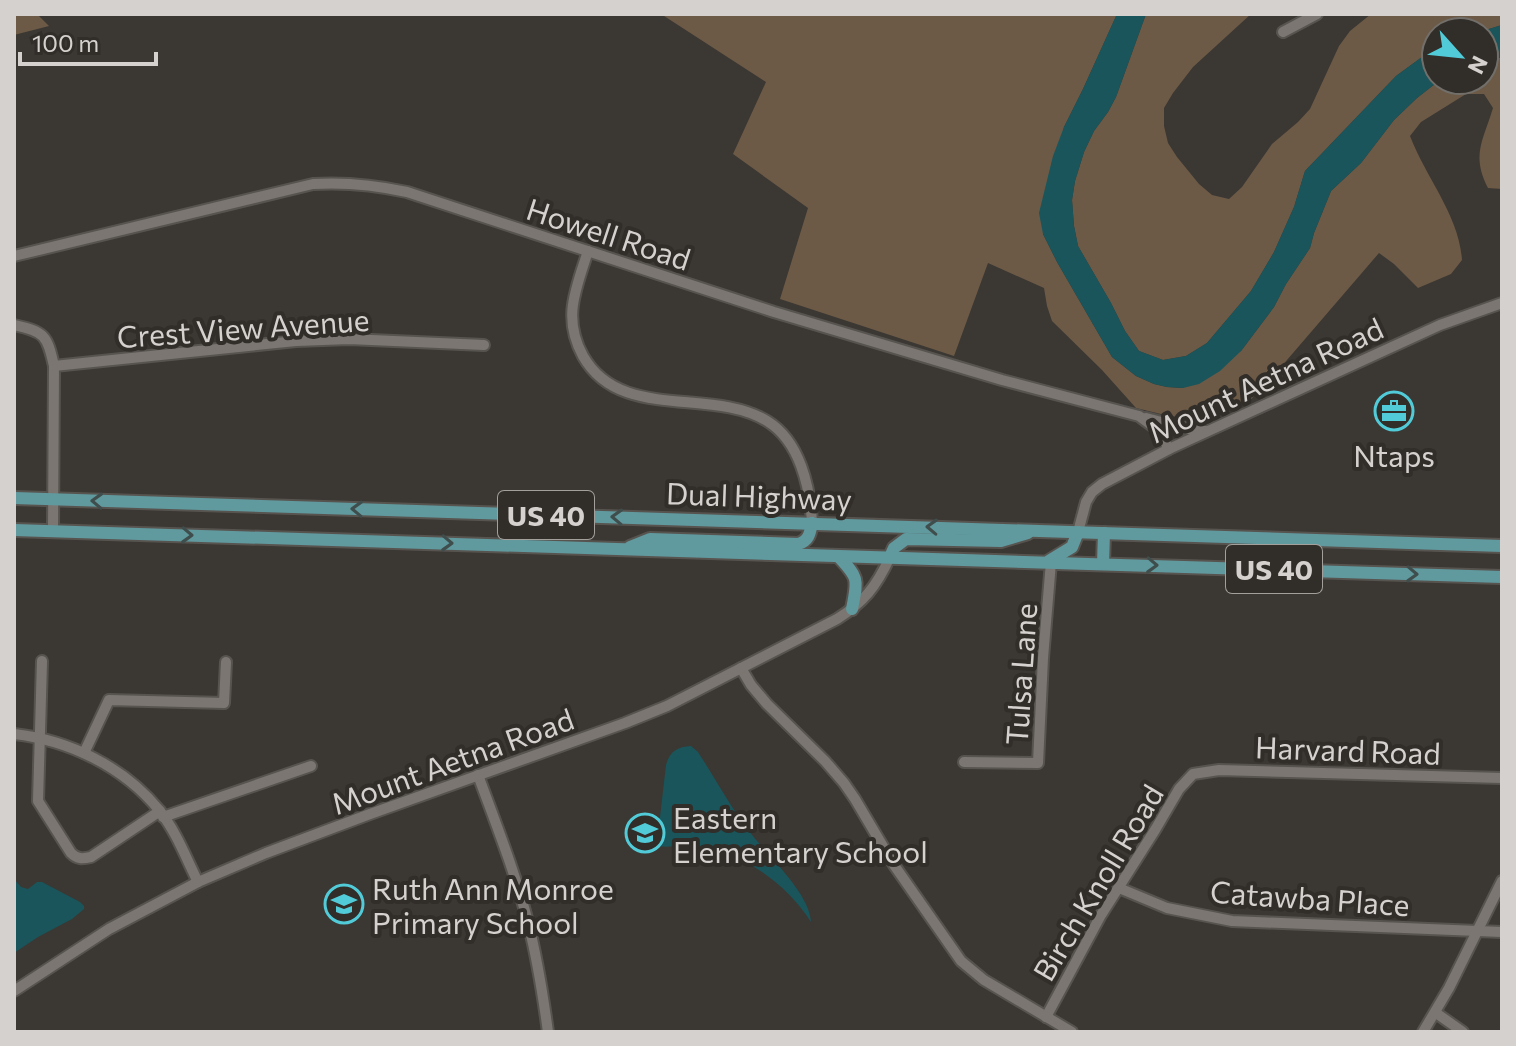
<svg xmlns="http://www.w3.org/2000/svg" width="1516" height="1046" viewBox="0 0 1516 1046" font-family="Commissioner,sans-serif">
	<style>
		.green { fill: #6c5a46 }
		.water { fill: #1a555b }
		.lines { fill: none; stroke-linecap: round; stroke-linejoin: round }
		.minor-casing { stroke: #575450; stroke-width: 14 }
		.major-casing { stroke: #575450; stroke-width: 16 }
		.minor { stroke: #7b7671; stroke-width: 10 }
		.major { stroke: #609a9f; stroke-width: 12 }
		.oneway { stroke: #3f4e4c }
		.labels { text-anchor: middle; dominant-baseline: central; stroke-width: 8; stroke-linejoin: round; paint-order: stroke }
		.shield { fill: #312d29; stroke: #a3a09c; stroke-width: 2 }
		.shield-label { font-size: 28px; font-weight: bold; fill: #d4d1ce }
		.street-label { font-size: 30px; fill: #d4d1ce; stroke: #312d29 }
		.poi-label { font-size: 30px; fill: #d4d1ce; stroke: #312d29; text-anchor: start }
	</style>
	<rect width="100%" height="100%" fill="#3b3733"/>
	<!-- green -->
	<g class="green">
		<polygon points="14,14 37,14 49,26 14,35"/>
		<path d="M661,14H1117L1083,89L1064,127L1043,234L1057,262L1112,357L1136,376L1154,384L1167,387L1183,388L1241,351L1274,307L1286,284L1310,248L1314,233L1331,191L1361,163L1394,120L1417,98L1440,80H1484V63L1502,57V189L1488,188C1471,155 1483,141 1493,108L1484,94H1466L1421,122L1410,136C1426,178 1459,215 1462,260L1451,274L1418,288L1394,264L1379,253L1263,388L1250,400L1220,417L1203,419L1169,416L1136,408L1102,370L1052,321L1047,306L1044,288L988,263L954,356L780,299L808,208L733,154L766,82Z"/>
		<polygon points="1146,14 1251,14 1193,67 1173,93 1164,108 1164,126 1168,143 1177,157 1199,184 1212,195 1229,199 1242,187 1272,144 1298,122 1310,109 1339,46 1350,31 1371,14 1502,14 1502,25 1479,32 1436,32 1436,50 1422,57 1396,76 1305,171 1294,207 1274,252 1251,291 1207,343 1186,356 1163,360 1139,351 1125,331 1111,303 1078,246 1074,226 1072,200 1075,181 1084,152 1094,131 1108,112 1116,97"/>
	</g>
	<!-- water -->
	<g class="water">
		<polygon points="1117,14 1146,14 1116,97 1108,112 1094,131 1084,152 1075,181 1072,200 1074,226 1078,246 1111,303 1125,331 1139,351 1163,360 1186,356 1207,343 1251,291 1274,252 1294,207 1305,171 1396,76 1422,57 1436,50 1436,80 1440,80 1417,98 1394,120 1361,163 1331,191 1314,233 1310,248 1286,284 1274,307 1241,351 1220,371 1199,384 1183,388 1167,387 1154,384 1136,376 1112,357 1057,262 1043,234 1039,213 1053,156 1064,127 1083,89"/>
		<polygon points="1502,25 1502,57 1484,63 1484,32 1479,32"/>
		<path d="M691,746L698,752C715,778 730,806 749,831C766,854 810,893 811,922C785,881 738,849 689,846C678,845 668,848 658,846L657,843L666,765C670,751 677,747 691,746Z"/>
		<polygon points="14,879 21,887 28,889 37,882 42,882 80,902 84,906 84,909 72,919 38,937 14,953"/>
	</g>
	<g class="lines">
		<defs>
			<g id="minor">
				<polyline points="1283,32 1317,14"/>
				<path d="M588,251C576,289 562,318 583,356C620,422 711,387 767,421C800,441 810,487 812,523"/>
				<path d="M14,256L313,184C346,182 375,185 407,192L774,312L1002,380L1139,416L1158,430L1169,449"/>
				<path d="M14,325C45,332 47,335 54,366L53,531"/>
				<polyline points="54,366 296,341 349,339 484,345"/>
				<polyline points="1146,418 1189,429 1205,431"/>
				<polyline points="1078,532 1086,502 1092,492 1102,484 1169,449 1440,325 1502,303"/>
				<path d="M42,661L38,801L71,853C77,859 82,859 91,857L160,811"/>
				<polyline points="741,668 751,685 767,704 825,761 844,783 855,799 894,865 961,961 984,980 1072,1032"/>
				<path d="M14,734C69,740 124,767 159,810C176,831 186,858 198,882"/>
				<polyline points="84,753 109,700 224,703 226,662"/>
				<polyline points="964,762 1038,763 1043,658 1051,562"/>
				<path d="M478,775C496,824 515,872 528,922C537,958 543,995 548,1032"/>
				<polyline points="163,817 311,766"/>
				<polyline points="1119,888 1167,908 1232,921 1502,932"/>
				<path d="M14,991L109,929L198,882L266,853L370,814L625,723L667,706L837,619C864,602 876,587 890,557"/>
				<polyline points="1436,1013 1463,1032"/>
				<polyline points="1046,1017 1101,915 1155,830 1179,789 1193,774 1219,770 1502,778"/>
				<polyline points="1423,1032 1449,988 1502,881"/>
			</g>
			<g id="major">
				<polyline points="14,498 1502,546"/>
				<polyline points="14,530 1502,577"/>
				<path d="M630,547L650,539L798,544C809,541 810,533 812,523"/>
				<path d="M838,556C859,578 858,579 852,609"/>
				<polyline points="890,557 894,548 906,539 1001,541 1028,533"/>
				<polyline points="1049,561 1072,547 1078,532"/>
				<polyline points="1103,564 1104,533"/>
			</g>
		</defs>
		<!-- minor casing -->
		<use href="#minor" class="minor-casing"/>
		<!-- major casing -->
		<use href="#major" class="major-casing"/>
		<!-- minor -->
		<use href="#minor" class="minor"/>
		<!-- major -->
		<use href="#major" class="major"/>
	</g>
	<!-- one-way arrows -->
	<defs><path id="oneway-chevron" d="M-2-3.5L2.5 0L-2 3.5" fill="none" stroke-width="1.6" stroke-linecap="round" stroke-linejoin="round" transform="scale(2)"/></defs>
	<g class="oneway">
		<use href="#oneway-chevron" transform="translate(97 501) rotate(-178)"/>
		<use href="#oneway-chevron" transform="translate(357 509) rotate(-178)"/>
		<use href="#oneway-chevron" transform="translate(617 517) rotate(-178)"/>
		<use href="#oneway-chevron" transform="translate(932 527) rotate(-178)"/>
		<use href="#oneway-chevron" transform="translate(187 535) rotate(2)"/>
		<use href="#oneway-chevron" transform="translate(447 543) rotate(2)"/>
		<use href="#oneway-chevron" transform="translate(1152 565) rotate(2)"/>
		<use href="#oneway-chevron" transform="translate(1412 574) rotate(2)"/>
	</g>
	<!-- icons -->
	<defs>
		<symbol id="office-ring" viewBox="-11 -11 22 22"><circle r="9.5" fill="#312d29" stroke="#52cbd8" stroke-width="1.5"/><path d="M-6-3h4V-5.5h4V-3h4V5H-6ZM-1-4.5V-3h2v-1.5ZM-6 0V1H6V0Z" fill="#52cbd8"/></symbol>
		<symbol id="school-ring" viewBox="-11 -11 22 22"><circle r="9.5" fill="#312d29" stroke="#52cbd8" stroke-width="1.5"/><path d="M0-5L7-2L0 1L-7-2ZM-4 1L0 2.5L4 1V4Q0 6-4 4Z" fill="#52cbd8"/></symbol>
	</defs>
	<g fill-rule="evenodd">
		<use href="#office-ring" x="1372" y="389" width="44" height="44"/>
		<use href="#school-ring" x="623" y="811" width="44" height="44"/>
		<use href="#school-ring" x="322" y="882" width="44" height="44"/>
	</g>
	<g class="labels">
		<!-- shield labels -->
		<g class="shield">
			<rect x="498" y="491" width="96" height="48" rx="6"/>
			<rect x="1226" y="545" width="96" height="48" rx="6"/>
		</g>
		<g class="shield-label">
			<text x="546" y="515">US 40</text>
			<text x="1274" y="569">US 40</text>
		</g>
		<!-- street labels -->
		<g class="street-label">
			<text transform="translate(609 233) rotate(18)">Howell Road</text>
			<text transform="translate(243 327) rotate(-4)">Crest View Avenue</text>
			<text transform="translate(1265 379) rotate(-25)">Mount Aetna Road</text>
			<text transform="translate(759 495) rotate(2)">Dual Highway</text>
			<text transform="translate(1020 674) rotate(-86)">Tulsa Lane</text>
			<text transform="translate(1348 749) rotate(2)">Harvard Road</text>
			<text transform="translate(452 760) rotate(-20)">Mount Aetna Road</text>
			<text transform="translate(1097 882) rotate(-59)">Birch Knoll Road</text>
			<text transform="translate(1310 897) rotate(4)">Catawba Place</text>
		</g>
		<!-- poi labels -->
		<g class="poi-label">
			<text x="1394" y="454" text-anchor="middle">Ntaps</text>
			<text x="673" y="816">Eastern<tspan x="673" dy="34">Elementary School</tspan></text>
			<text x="372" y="887">Ruth Ann Monroe<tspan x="372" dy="34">Primary School</tspan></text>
		</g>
	</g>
	<!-- border -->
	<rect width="1516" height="1046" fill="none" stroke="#d4d1ce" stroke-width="32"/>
	<!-- north arrow -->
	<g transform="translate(1460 56) rotate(117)"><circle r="38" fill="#312d29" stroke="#726f6b" stroke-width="2"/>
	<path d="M0-6L14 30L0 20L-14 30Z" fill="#52cbd8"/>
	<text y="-12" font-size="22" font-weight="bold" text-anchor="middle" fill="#d4d1ce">N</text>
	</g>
	<!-- scale -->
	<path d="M20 52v12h136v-12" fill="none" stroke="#d4d1ce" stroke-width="4"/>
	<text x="32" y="52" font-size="24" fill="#d4d1ce" stroke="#312d29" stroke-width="6" paint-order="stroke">100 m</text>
</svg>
